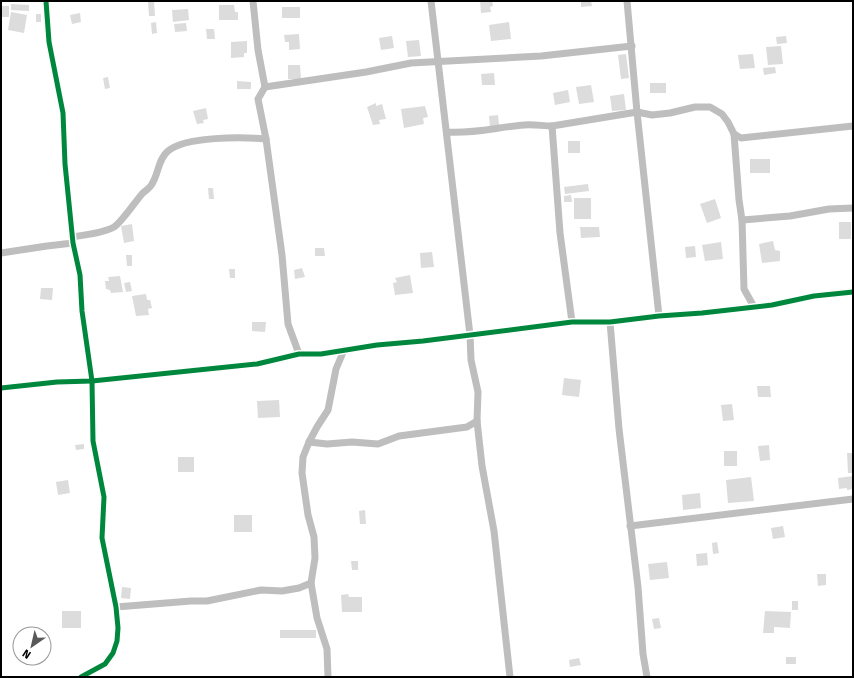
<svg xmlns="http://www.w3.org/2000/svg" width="854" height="678" viewBox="0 0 854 678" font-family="'Fira Sans',sans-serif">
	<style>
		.building { fill: #dcdcdc }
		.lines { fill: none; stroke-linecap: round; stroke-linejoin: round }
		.minor { stroke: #bebebe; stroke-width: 7 }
		.cycleway-casing { stroke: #fff; stroke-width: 8 }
		.cycleway { stroke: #00873e; stroke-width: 5 }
	</style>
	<rect width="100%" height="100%" fill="#fff"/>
	<!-- building -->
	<g class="building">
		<polygon points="148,1 154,1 155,16 149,16"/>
		<polygon points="480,1 492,1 493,6 490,7 491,12 481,13"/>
		<polygon points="581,1 591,1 592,6 581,7"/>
		<polygon points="11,4 29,5 29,11 11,10"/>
		<polygon points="219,5 234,5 235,12 238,12 238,20 219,20"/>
		<rect x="1" y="6" width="8" height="11"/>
		<rect x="282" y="7" width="18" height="11"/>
		<polygon points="188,9 189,20 173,22 172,10"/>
		<polygon points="11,12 27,15 24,33 8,30"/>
		<polygon points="80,13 81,22 72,24 70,15"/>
		<rect x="36" y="14" width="5" height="8"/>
		<polygon points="156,22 157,33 152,34 151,23"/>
		<polygon points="509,22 511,39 491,41 489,25"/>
		<polygon points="186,23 187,31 175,32 174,24"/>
		<polygon points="206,29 214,29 215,39 207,39"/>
		<polygon points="299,34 300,49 289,50 289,42 285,42 284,35"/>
		<polygon points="392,36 394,48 381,50 379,38"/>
		<polygon points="786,36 787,43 777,44 776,37"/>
		<polygon points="419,40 421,56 408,57 406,41"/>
		<polygon points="247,41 247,53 244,53 244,57 231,58 231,42"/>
		<polygon points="781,46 783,64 768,65 766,47"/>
		<polygon points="626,54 629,78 621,79 618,55"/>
		<polygon points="753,54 755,68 740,69 738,55"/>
		<polygon points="288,65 300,65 301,79 288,79"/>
		<polygon points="775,67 776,73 764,75 763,68"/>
		<polygon points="494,73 495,85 482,85 481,74"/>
		<polygon points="108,77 110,88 105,89 103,78"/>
		<polygon points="237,81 251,82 251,89 237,89"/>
		<rect x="650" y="83" width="16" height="10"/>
		<polygon points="591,85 594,102 579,104 576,87"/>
		<polygon points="568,90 570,102 555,105 553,93"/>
		<polygon points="624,94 626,110 612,111 610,96"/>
		<polygon points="376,103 376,106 382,104 386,119 379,120 380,124 373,125 367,107"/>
		<polygon points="425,106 428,117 423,118 424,124 404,128 401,109"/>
		<polygon points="206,108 208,119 203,120 204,123 197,124 193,111"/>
		<polygon points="498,115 499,125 490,127 489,116"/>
		<rect x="568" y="141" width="12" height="12"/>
		<rect x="750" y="159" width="20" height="14"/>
		<polygon points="588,184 589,191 565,194 564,187"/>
		<polygon points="208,188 213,188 214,199 209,199"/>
		<polygon points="571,195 572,202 564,202 564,196"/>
		<rect x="574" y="198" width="17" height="21"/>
		<polygon points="715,199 721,218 707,223 700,204"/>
		<rect x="839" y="222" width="12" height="17"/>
		<polygon points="132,224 134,241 124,243 121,226"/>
		<polygon points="580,227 599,227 600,237 581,238"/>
		<polygon points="773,241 775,250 780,251 780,261 762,263 759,244"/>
		<polygon points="721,242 723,259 705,261 702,245"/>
		<polygon points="695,246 696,257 686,258 685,247"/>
		<polygon points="315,248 324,248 325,256 315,256"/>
		<polygon points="432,252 434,267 421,268 420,253"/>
		<polygon points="126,255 132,255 132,266 127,266"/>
		<polygon points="302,268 305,277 295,279 294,270"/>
		<polygon points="229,269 235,269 235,278 230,278"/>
		<polygon points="410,275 413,293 395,295 393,283 397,282 395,278"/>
		<polygon points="120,276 123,292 111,293 110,290 106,289 105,281 109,281 108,277"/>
		<polygon points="130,282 132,291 126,292 124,283"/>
		<polygon points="41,288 53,288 52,300 40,299"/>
		<polygon points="146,294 147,300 150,300 152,308 148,309 149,315 136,316 132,296"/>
		<polygon points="252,322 266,322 265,332 252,331"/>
		<polygon points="564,378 581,380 579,397 562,395"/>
		<polygon points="757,386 770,386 771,397 758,397"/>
		<polygon points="279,400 280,417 258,418 257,401"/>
		<polygon points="732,404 734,420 723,421 721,405"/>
		<polygon points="84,444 84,449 76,450 75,445"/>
		<polygon points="769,445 770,460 760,461 758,446"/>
		<rect x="724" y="451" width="13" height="15"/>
		<polygon points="847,453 853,453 853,473 848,473"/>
		<rect x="178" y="457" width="16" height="15"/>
		<polygon points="853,476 853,489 847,490 847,488 839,489 838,478"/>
		<polygon points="751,477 754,501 728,503 726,480"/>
		<polygon points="68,480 70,493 58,495 56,482"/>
		<polygon points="700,493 701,508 683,510 682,495"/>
		<polygon points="365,510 366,524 360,524 359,511"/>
		<rect x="234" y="515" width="18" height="17"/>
		<polygon points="783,526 785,537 773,539 771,528"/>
		<polygon points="717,542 719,553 713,554 712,543"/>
		<polygon points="707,553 708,565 697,566 696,554"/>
		<polygon points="351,561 358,561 358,570 352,570"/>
		<polygon points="667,562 669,578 650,580 648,564"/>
		<polygon points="817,574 826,574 826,585 818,586"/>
		<polygon points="122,587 131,588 130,599 121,598"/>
		<polygon points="348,594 349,597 362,597 362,612 342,612 341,595"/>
		<rect x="792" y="601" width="6" height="9"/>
		<rect x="62" y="611" width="19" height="17"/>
		<polygon points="765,611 791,612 790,628 774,627 774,633 763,633"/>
		<polygon points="659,618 661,628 654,629 652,619"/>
		<rect x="280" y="630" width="36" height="8"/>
		<rect x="786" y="657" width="10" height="7"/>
		<polygon points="579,658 581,665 570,667 569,660"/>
	</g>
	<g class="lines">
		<!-- minor -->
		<g class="minor">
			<polyline points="46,1 49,42 63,113 65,164 73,243 80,275 82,311 92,381 93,441 104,497 102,538 116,607 118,628 117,641 113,653 105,664 81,677"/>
			<polyline points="253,1 258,50 265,87 258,99 266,139 282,255 288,324 299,354"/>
			<polyline points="431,1 470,335 471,360 478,392 477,421 482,466 494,531 510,677"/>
			<polyline points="627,1 637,112 659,316"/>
			<polyline points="265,87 366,72 411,63 541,56 632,46"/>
			<path d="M447,132C473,134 498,127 524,125C533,124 543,126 552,126"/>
			<polyline points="734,134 739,200 742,220 744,289 754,307"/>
			<polyline points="742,220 790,216 829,209 853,208"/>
			<path d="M72,237C84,235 104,233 114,227C121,223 135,202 142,194C145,191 150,188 152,184C159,173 158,159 168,151C186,136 243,137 266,139"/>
			<polyline points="1,253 47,246 73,243"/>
			<polyline points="572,322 560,233 552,126 637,112 652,115 670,113 695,107 710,107 722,114 728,122 734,134 741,138 853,126"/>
			<polyline points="610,322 619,429 638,587 643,654 647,677"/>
			<polyline points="1,388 57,382 92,381 257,364 299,354 321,354 377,345 423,341 572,322 610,322 659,316 702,313 772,305 814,296 853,292"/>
			<polyline points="309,442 327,444 352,442 378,444 399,436 467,427 477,421"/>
			<polyline points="630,526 853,499"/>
			<polyline points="116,607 191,601 207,601 261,590 282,591 299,588 311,583"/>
			<polyline points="328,677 327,649 317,618 311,583 315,558 314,537 308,515 302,473 303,457 309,442 317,427 328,410 336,369 344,350"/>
		</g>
		<defs>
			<g id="cycleway">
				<polyline points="46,1 49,42 63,113 65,164 73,243 80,275 82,311 92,381 93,441 104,497 102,538 116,607 118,628 117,641 113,653 105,664 81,677"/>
				<polyline points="1,388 57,382 92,381 257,364 299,354 321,354 377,345 423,341 572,322 610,322 659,316 702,313 772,305 814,296 853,292"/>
			</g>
		</defs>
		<!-- cycleway casing -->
		<use href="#cycleway" class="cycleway-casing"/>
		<!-- cycleway -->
		<use href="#cycleway" class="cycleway"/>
	</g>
	<!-- border -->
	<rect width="854" height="678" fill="none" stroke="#000000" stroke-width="4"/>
	<!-- north arrow -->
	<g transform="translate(32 646) rotate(214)"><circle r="19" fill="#ffffff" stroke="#999999"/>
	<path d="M0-3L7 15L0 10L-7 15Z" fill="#595959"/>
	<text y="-6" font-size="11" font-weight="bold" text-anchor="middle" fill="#000000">N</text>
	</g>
</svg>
